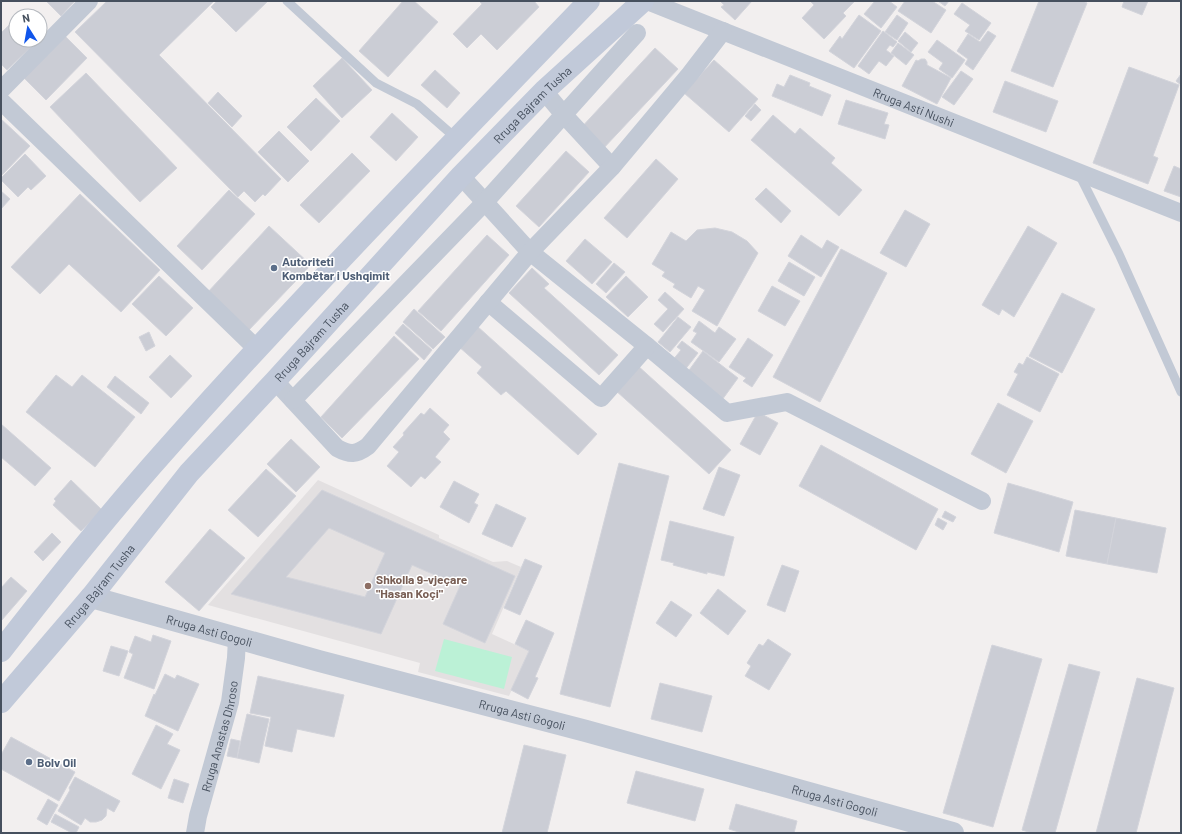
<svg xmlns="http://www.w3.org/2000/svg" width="1182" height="834" viewBox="0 0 1182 834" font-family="Barlow,sans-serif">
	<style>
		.education { fill: #e3e0e1 }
		.green { fill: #bbf1d6 }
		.building { fill: #cbcdd5; stroke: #d3d4db; fill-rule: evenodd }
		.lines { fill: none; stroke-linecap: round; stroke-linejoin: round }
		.service { stroke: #c2c9d5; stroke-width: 9 }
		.minor { stroke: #c2c9d5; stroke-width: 18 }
		.tertiary { stroke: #c2c9d5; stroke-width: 22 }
		.secondary { stroke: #c1c9d9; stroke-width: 22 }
		.service-dot { fill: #5c6f8a; stroke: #fff; stroke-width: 1.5 }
		.education-dot { fill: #8d6e63; stroke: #fff; stroke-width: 1.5 }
		.labels { text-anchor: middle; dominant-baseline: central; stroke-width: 3; stroke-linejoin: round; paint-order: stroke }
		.street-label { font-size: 12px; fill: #46505e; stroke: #fff }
		.service-label { font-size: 12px; font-weight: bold; fill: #4e5e75; stroke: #fff; text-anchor: start }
		.education-label { font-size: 12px; font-weight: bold; fill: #785e54; stroke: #fff; text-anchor: start }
	</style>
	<rect width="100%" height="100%" fill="#f2efef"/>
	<!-- education -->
	<polygon class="education" points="318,480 439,535 439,538 493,562 507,561 521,567 492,634 529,651 509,696 418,672 420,663 208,605"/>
	<!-- green -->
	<polygon class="green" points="444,639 512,657 504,689 435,671"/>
	<!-- building -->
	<g class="building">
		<polygon points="46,1 75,1 61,16"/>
		<polygon points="107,1 214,1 159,55 281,179 265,196 263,194 255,202 244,191 238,197 75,32"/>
		<polygon points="217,1 268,1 236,32 211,7"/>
		<polygon points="403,1 414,1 438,22 388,77 359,51"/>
		<polygon points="479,1 534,1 539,7 497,50 481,34 467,48 453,34 482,4"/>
		<polygon points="720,1 752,1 735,20 721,7 724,5"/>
		<polygon points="810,1 855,1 843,13 846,16 824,39 802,18 814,5"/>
		<polygon points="875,1 889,1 897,7 881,28 864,14"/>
		<polygon points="905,1 932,1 946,10 931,33 898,11"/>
		<polygon points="938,1 949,1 945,6"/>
		<polygon points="1039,1 1083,1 1087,3 1053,87 1011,71"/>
		<polygon points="1124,1 1148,1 1142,15 1122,7"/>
		<polygon points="962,3 991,23 979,40 965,31 970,25 954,14"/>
		<polygon points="859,15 881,31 854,68 829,51 840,36 842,39"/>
		<polygon points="897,15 908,23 897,40 885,32"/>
		<polygon points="9,25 16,32 16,40 24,40 31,47 7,70 1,64 1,33"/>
		<polygon points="883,31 897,42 893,47 890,45 886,50 894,56 886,66 879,61 869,74 858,66"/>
		<polygon points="988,31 996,36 973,70 965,64 968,59 957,51 968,34 980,42"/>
		<polygon points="905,32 918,43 911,52 898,41"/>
		<polygon points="64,35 87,58 46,100 23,77"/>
		<polygon points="937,40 965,60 952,78 939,69 943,63 928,52"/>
		<polygon points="898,43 914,55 906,65 891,53"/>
		<polygon points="655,48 678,69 601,151 579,130"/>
		<polygon points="342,58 372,90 342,118 313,86"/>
		<polygon points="921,59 925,59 927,62 927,65 951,78 937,104 902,86 916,60 918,61"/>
		<polygon points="714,60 758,99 729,132 684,93"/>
		<polygon points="1129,67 1179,85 1153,156 1158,158 1148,184 1093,163"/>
		<polygon points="435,70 460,93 447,108 421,85"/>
		<polygon points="961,71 973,79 954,105 942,97"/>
		<polygon points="86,73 177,168 140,202 50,107"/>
		<polygon points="1181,74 1181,85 1176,81"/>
		<polygon points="790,75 810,83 809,86 831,95 822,116 772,96 777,84 784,87"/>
		<polygon points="1005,81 1058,101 1046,132 993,112"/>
		<polygon points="218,92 242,116 232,127 208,103"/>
		<polygon points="316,98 340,121 311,151 287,127"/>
		<polygon points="846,100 888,113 884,124 889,125 885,139 838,124"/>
		<polygon points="755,104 761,110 751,121 745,116"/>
		<polygon points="392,113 418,137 396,161 370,137"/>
		<polygon points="773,115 795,134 800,128 835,158 831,163 862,190 839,216 751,140"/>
		<polygon points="1,119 30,146 1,176"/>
		<polygon points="279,131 309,161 288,182 258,152"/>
		<polygon points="566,151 589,172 539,227 516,206"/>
		<polygon points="352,153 370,171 319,223 300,205"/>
		<polygon points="25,154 46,176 31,190 28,187 18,197 1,180 1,178"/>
		<polygon points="656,159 678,179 627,238 604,218"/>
		<polygon points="1174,166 1181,169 1181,197 1164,191"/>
		<polygon points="766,188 791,211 781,223 755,199"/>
		<polygon points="229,190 255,214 202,270 177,246"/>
		<polygon points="1,191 10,199 1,209"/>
		<polygon points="80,194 160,270 121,312 69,264 40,294 11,267"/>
		<polygon points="905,210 930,224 906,267 880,253"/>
		<polygon points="269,226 311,265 248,331 207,293"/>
		<polygon points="1028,226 1057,243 1014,317 1002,309 999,315 982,305"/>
		<polygon points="715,228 732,232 747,241 758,253 717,326 692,311 705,290 698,286 691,298 673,287 675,284 662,276 665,272 652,264 671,232 686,241 697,230"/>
		<polygon points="487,235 509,255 441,331 418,311"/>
		<polygon points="801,235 822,249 827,240 839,247 821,277 788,256"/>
		<polygon points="585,239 612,262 592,284 566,261"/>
		<polygon points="841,249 887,273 820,402 773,377"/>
		<polygon points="789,262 815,277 804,296 778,281"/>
		<polygon points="614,263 625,272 606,293 596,284"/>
		<polygon points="532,268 549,284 544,288 618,355 599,375 509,293"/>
		<polygon points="159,276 193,308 166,336 132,304"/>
		<polygon points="626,276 648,297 628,317 606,297"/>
		<polygon points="772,286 800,301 785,326 758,311"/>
		<polygon points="665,292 684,309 663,332 654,324 668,309 658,300"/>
		<polygon points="1062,293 1095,309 1062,373 1029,356"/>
		<polygon points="414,309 445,337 433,349 403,322"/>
		<polygon points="678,317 691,327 670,352 658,342"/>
		<polygon points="699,321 715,333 719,327 736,339 719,362 691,342 697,333 693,331"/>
		<polygon points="403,324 432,350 424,360 395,333"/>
		<polygon points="477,326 597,434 578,455 506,391 501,395 477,373 482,367 458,346"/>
		<polygon points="149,332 155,346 146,351 139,337"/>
		<polygon points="394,336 419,359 342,438 321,417"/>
		<polygon points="748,338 773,355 752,387 743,381 746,378 729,367"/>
		<polygon points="682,341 698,353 684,371 672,361 681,350 677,347"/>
		<polygon points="703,351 738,378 722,400 687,373"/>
		<polygon points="170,355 192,376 171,398 149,377"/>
		<polygon points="1027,357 1059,374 1040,412 1007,395 1018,374 1014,372 1019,363 1023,365"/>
		<polygon points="637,365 731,450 709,474 615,390"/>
		<polygon points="56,375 72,387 82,375 135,417 95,467 26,412"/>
		<polygon points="115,376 149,403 141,414 107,387"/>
		<polygon points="998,403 1033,421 1006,473 971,454"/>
		<polygon points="430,408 449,425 443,432 450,439 435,457 441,462 425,479 421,476 411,487 387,466 399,452 393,447 404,435 403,433 421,413 424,415"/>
		<polygon points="758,412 778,423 760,455 740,444"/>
		<polygon points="1,424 51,468 35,486 1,457"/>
		<polygon points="291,439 320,467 296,492 267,464"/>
		<polygon points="821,445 938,509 916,550 799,486"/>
		<polygon points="619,463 669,476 610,707 560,694"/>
		<polygon points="719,467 740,475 724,516 703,509"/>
		<polygon points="266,469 296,496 258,537 228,510"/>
		<polygon points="71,480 102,510 81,531 53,505 56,501 54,499"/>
		<polygon points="454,481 479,494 474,503 478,505 469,523 440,507"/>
		<polygon points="1008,483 1073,502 1059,552 994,533"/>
		<path d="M322,490L515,576L485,643L443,624L460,586L412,565L381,634L231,594ZM329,528L385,553L365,597L286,577Z"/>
		<polygon points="496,504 526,518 512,547 482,534"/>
		<polygon points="1075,510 1116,518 1107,564 1066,556"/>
		<polygon points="945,511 956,517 953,522 942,517"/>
		<polygon points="938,518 947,523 943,530 935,525"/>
		<polygon points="1116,518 1166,528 1157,573 1107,564"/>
		<polygon points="670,521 734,537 724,576 707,572 707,574 673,565 674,563 661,560"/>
		<polygon points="210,529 245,558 199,611 165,582"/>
		<polygon points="52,533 61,542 43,561 34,552"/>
		<polygon points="525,559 542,566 520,615 504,608"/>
		<polygon points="782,565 799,571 785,612 767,605"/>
		<polygon points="11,577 27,591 1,621 1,588"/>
		<polygon points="718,589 746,611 728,635 700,613"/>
		<polygon points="671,601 692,615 676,637 656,623"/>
		<polygon points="526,620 554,633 535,677 538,678 528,699 511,690 529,651 515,644"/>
		<polygon points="153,635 171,641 154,689 124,678 133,654 129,652 135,636 151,642"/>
		<polygon points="768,639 791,654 769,690 745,676 751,666 747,663 759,644 763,646"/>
		<polygon points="992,645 1042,659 993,827 943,813"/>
		<polygon points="111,646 128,651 119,676 103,671"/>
		<polygon points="1069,664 1100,672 1055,833 1032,833 1022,830"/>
		<polygon points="165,674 175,679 177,675 199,684 178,731 145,716 154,694 155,695"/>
		<polygon points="258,676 344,695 334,737 297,729 292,752 265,746 271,717 250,713"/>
		<polygon points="1137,678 1174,688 1136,833 1096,833"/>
		<polygon points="660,683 712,696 702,732 651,719"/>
		<polygon points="247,714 269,719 259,763 237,758"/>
		<polygon points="156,725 173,734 167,744 180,750 161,789 132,774"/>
		<polygon points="11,737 75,772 59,801 1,769 1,755"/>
		<polygon points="231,739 240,741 237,758 227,756"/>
		<polygon points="524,745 566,755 547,833 502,833"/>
		<polygon points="636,771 704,789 695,821 627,803"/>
		<polygon points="75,777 120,801 114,812 107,808 106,816 102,820 96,822 90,822 85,818 81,825 58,811 70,790 69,788"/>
		<polygon points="174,779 189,784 183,803 168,798"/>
		<polygon points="48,799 58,805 47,825 37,819"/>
		<polygon points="736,804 797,821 794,833 742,833 729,829"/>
		<polygon points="55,814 79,827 76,833 72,833 51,822"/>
	</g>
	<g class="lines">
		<!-- service -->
		<g class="service">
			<polyline points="287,1 376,83 417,104 457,139"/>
			<polyline points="1079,174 1119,254 1181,392"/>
		</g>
		<!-- minor -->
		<g class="minor">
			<path id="s1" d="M647,1L1181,213"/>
			<polyline points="1,90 89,1"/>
			<polyline points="544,91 564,115 612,167"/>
			<polyline points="1,101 257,349"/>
			<polyline points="461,176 530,252 647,346 727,413 787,402 982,501"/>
			<polyline points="488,302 601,398 647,346"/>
			<path d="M275,381L337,448C350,455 356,455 368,446L530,252L612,167L690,74L723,31"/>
			<polyline points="293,400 485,202 637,33"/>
			<path id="s2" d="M195,833L198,816L230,702L236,658L237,638"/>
		</g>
		<!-- tertiary -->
		<path class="tertiary" id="s3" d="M91,597L319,661L586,731L953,833"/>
		<!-- secondary -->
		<g class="secondary">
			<path d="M1,651C53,584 106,517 163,453C300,298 446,150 589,1"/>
			<path id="s4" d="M1,702L91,597L189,473L275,381L461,176L544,91L643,1"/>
		</g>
	</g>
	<!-- markers -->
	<g class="service-dot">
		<circle cx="274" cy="268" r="4"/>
		<circle cx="29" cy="762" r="4"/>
	</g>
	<circle class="education-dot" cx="368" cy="586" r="4"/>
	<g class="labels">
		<!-- street labels -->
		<g class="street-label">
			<text stroke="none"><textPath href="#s4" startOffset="800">Rruga Bajram Tusha</textPath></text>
			<text stroke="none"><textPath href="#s1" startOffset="287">Rruga Asti Nushi</textPath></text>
			<text stroke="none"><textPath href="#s4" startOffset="476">Rruga Bajram Tusha</textPath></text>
			<text stroke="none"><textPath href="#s4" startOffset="152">Rruga Bajram Tusha</textPath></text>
			<text stroke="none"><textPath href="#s3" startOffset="123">Rruga Asti Gogoli</textPath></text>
			<text stroke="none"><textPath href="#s3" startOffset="447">Rruga Asti Gogoli</textPath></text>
			<text stroke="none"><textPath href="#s2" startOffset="100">Rruga Anastas Dhroso</textPath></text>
			<text stroke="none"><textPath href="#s3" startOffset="771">Rruga Asti Gogoli</textPath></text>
		</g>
		<!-- service labels -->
		<g class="service-label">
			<text x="282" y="261">Autoriteti<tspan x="282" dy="14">Kombëtar i Ushqimit</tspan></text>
			<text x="37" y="762">Bolv Oil</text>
		</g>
		<!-- education labels -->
		<g class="education-label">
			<text x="376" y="579">Shkolla 9-vjeçare<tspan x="376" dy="14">"Hasan Koçi"</tspan></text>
		</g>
	</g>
	<!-- border -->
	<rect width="1182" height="834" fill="none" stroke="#46505e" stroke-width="4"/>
	<!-- north arrow -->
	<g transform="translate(28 28) rotate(349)"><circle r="19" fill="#ffffff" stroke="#b5b9bf"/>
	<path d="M0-3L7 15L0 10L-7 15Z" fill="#1055eb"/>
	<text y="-6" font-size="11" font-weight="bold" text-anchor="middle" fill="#46505e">N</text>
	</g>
</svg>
